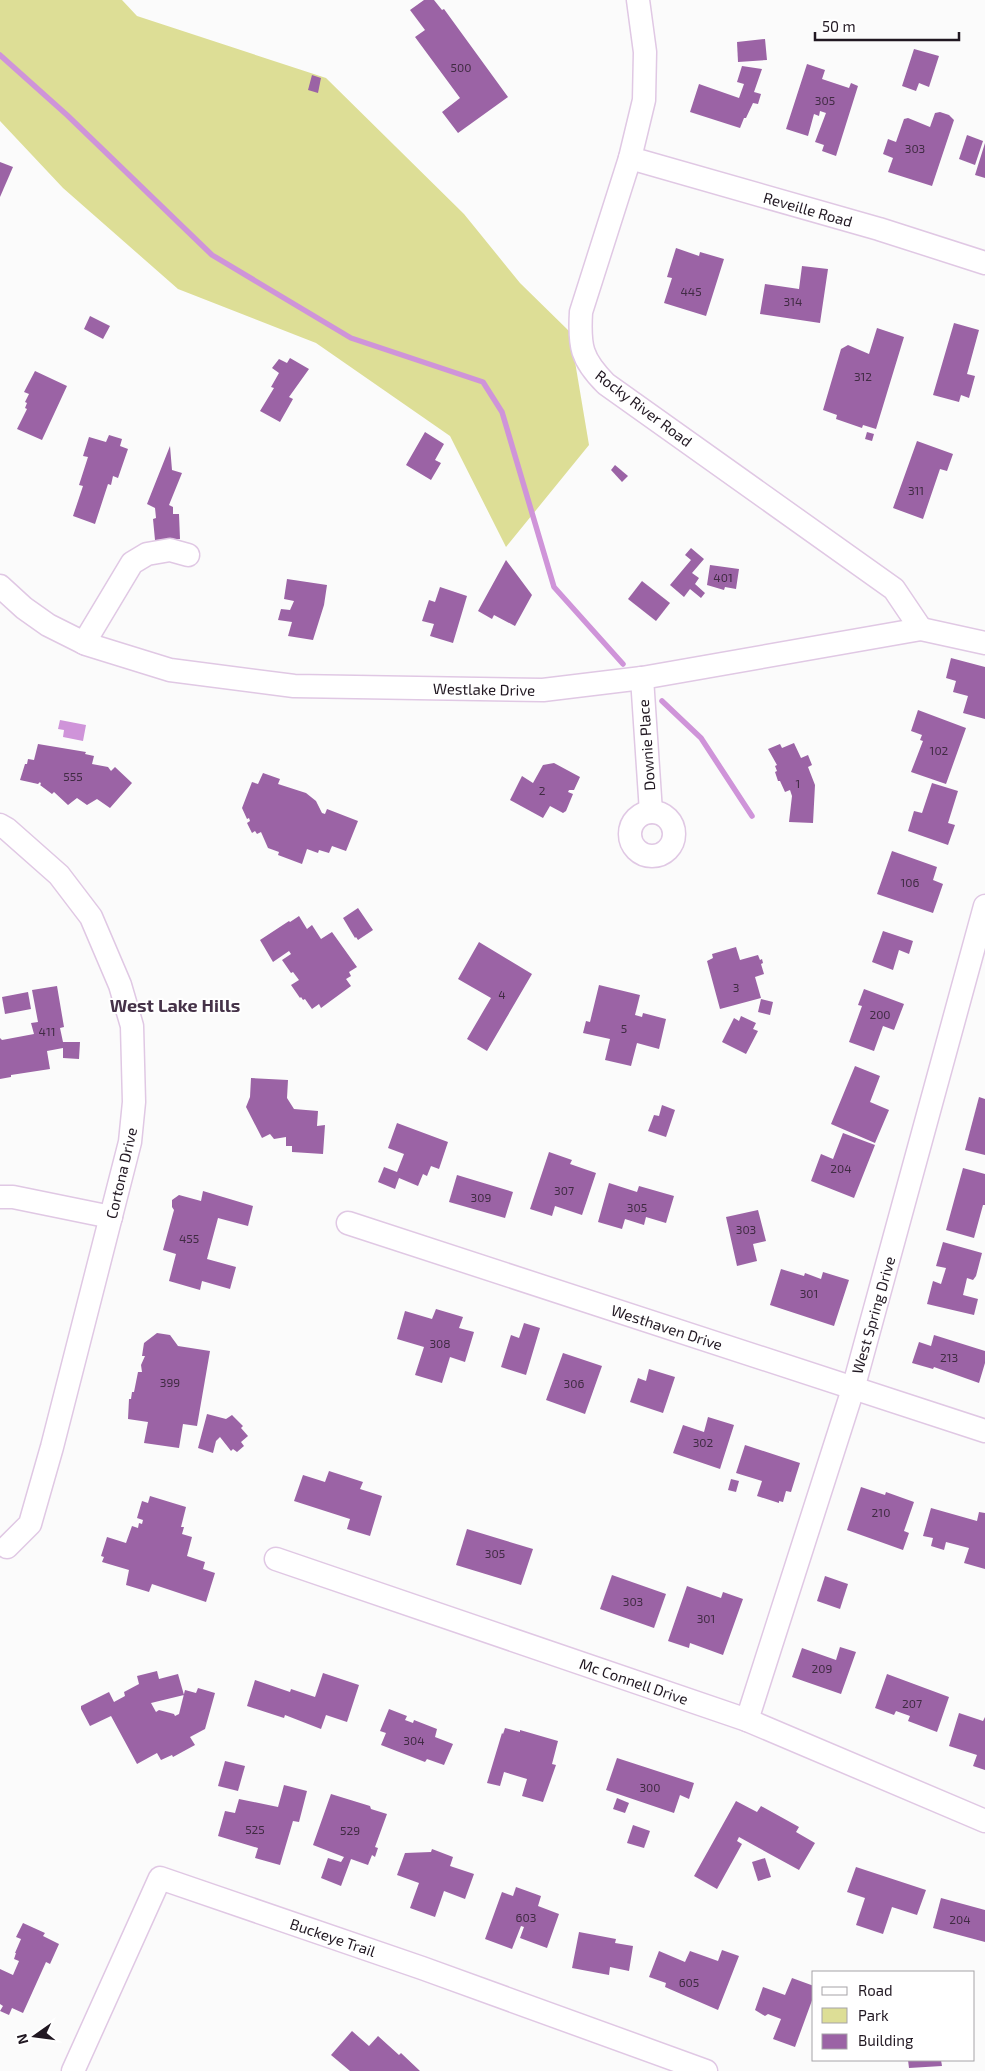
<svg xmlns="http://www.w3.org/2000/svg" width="985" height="2071" viewBox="0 0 985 2071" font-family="'Exo 2',sans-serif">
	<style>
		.green { fill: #ddde96 }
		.water { fill: #cf94d9 }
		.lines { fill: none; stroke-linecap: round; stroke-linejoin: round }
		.stream { stroke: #cf94d9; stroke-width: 5.5 }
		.building { fill: #9b63a5 }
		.minor-casing { stroke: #e0c8e4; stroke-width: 25 }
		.minor { stroke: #fff; stroke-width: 22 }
		.labels { text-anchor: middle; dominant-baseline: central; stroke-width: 4; stroke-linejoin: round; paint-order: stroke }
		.number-label { font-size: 12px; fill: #402b43 }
		.street-label { font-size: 15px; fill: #211822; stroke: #fff }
		.quarter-label { font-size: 18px; font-weight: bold; fill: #463349; stroke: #fff }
	</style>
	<rect width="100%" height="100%" fill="#fbfbfb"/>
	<!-- green -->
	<polygon class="green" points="0,0 122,0 137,16 326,78 464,214 520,283 570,332 589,445 506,547 450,436 316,343 178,289 63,188 0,121"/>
	<!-- water -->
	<polygon class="water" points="60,720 86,725 83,741 63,737 64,730 58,729"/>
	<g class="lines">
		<!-- stream -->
		<g class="stream">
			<polyline points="0,55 67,115 212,255 351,338 483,382 502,412 554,587 623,664"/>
			<polyline points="662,701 701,738 752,816"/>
		</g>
	</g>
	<!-- building -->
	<g class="building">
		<polygon points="424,0 434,0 442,10 444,9 508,97 458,133 442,112 460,98 415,37 425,30 410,10"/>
		<polygon points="765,39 767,60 738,62 737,42"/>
		<polygon points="914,49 939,56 929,87 919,83 916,91 902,86"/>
		<polygon points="807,64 825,70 822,79 849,88 851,83 858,86 836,156 822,151 824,145 815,142 826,113 820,111 819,116 814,114 808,136 786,129"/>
		<polygon points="742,66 762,69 754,92 761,94 758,104 753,103 746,118 744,118 740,128 690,112 699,84 739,98 744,84 737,82"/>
		<polygon points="312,75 321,78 318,93 308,90"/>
		<polygon points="940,112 949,115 954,120 932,186 888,172 893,158 883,154 888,139 896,142 904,119 908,118 930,127 935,113"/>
		<polygon points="967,135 983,141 975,165 959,159"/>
		<polygon points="985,143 985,178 975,175"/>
		<polygon points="0,162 13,167 0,197"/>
		<polygon points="676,248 699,256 700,252 724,259 706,316 664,303 672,278 667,277"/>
		<polygon points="802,266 828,269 820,323 760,314 765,284 799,289"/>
		<polygon points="90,316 110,326 103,339 84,329"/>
		<polygon points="954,323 979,330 967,374 975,376 969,398 961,395 959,402 933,395"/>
		<polygon points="877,328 904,337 876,429 863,425 862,428 836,419 837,415 823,410 841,349 848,345 869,354"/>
		<polygon points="290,358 309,369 289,397 293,399 280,422 260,411 274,388 271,387 279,373 272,368 279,359 287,363"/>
		<polygon points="35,371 67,386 42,440 17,429 27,409 25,408 27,403 25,402 29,394 24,392"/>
		<polygon points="425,432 444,444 435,460 441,463 431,480 406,465"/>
		<polygon points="867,432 874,434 872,441 865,439"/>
		<polygon points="109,435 122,439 120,446 128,449 118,478 113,476 111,485 108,484 95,524 73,516 83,486 79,485 88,457 83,456 89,437 106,442"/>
		<polygon points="917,441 953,454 947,471 940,469 923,519 893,508"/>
		<polygon points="170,446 172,470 182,473 169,505 173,507 173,514 179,514 180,539 155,540 153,519 156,518 155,508 147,504"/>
		<polygon points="615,465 628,476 622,482 611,470"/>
		<polygon points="691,548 704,559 692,573 699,578 695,584 705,593 701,598 690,589 684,597 670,585 691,560 685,555"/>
		<polygon points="506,560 532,595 515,626 494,615 492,619 478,611"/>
		<polygon points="710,565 739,569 736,589 725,587 724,590 707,585"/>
		<polygon points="287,579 327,585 324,605 313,640 288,636 292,622 278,620 281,609 290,610 294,601 284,599"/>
		<polygon points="642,581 670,603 656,621 628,599"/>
		<polygon points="440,587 467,596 453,643 430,636 434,624 422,621 429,600 435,602"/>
		<polygon points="951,658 985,667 985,719 963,713 968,696 953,692 956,681 946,678"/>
		<polygon points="918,710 966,728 946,784 911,772 923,741 920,740 922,735 911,731"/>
		<polygon points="794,743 801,758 808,755 812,765 808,767 815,785 813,823 789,822 792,796 790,790 785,792 780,781 778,781 775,772 777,771 775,766 777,765 768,749 780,744 782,748"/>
		<polygon points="38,744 86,752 85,754 94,756 92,764 108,767 111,771 115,767 132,783 110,808 97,799 87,805 77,798 68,805 54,792 52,794 40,785 41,784 40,782 38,784 20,780 25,764 27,764 28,759 34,760"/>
		<polygon points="554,763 580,777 574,790 569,790 568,792 573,794 566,811 563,813 550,806 543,818 510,800 522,776 533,783 543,765"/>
		<polygon points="263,773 280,779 278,784 306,793 316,801 322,813 325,814 327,809 358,821 346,851 332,846 329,853 319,850 318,853 307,849 302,864 278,855 279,852 268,848 261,832 257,834 255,831 252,833 247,823 250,821 249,818 247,819 242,808 252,782 258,784"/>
		<polygon points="932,783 958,791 948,823 955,825 948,845 908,831 914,811 922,813"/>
		<polygon points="892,851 937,867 933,880 943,884 933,913 877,894"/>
		<polygon points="358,908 373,930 358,940 356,937 355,938 343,918"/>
		<polygon points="299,916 307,929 312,925 321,939 332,932 357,967 349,972 351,976 346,979 351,986 321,1008 319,1004 312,1009 305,999 303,1000 301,997 300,998 291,985 299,980 293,972 291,973 282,960 291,954 289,951 273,962 260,940 289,921 290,922"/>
		<polygon points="883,931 913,941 909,954 899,950 893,970 872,962"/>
		<polygon points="479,942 532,974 487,1051 467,1039 491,998 458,979"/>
		<polygon points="736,947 740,960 758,955 760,960 762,959 763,963 761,964 764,974 755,977 761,998 720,1009 707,961 713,958 712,954"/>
		<polygon points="599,985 640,995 635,1015 642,1017 643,1013 666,1019 659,1049 637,1043 631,1066 605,1060 610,1039 583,1033 586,1021 590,1022"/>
		<polygon points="57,986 64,1027 60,1028 63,1042 80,1042 79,1059 63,1058 63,1048 47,1051 50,1069 11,1075 11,1077 0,1079 0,1038 2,1040 34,1034 31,1023 38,1022 32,990"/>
		<polygon points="864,989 904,1004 894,1030 883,1026 874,1051 849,1042 862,1006 858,1005"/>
		<polygon points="28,992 31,1009 5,1014 2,997"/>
		<polygon points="761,999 773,1002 770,1015 758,1012"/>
		<polygon points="741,1016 756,1023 753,1029 758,1031 746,1054 722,1042 734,1018 739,1021"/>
		<polygon points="855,1066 880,1076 870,1102 889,1110 875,1143 831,1124"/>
		<polygon points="251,1078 288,1080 287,1098 294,1109 318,1111 317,1126 325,1125 323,1154 292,1152 292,1146 286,1146 286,1137 274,1139 270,1134 262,1138 246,1107 250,1097"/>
		<polygon points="979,1097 985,1099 985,1155 965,1150"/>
		<polygon points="662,1105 675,1110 666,1137 648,1131 654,1115 659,1116"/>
		<polygon points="397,1123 448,1142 439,1169 431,1166 427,1176 423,1174 418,1186 399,1178 395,1189 378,1182 384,1167 397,1172 404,1154 388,1148"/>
		<polygon points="843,1133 875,1145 854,1198 811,1181 821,1154 833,1159"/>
		<polygon points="549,1152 572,1160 570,1164 596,1173 582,1215 555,1206 552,1216 530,1209"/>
		<polygon points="963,1168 985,1174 985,1205 983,1205 974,1238 946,1230"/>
		<polygon points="457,1175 513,1192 505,1218 449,1202"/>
		<polygon points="609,1183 637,1192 639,1186 674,1196 666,1223 646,1217 644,1225 625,1219 622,1229 598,1222"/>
		<polygon points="203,1191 253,1206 248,1226 218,1218 207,1259 236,1267 230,1289 202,1281 200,1290 169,1281 176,1254 163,1250 174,1210 172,1207 172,1200 179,1195 201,1201"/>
		<polygon points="758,1210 766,1241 753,1244 757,1261 737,1266 726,1217"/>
		<polygon points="943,1242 982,1253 976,1276 973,1280 967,1278 963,1295 978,1299 974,1315 927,1304 933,1281 941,1284 946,1268 936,1266"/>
		<polygon points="781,1269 804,1276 805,1273 821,1279 823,1272 849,1280 834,1326 770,1305"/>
		<polygon points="436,1309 463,1317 459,1328 474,1332 465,1362 450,1357 442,1383 415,1375 424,1347 397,1339 405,1311 432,1319"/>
		<polygon points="524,1323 540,1328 526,1375 501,1367 511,1335 519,1338"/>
		<polygon points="157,1333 170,1335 178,1346 210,1351 197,1426 183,1424 179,1448 144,1443 148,1422 128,1419 129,1399 131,1399 132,1392 134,1392 138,1372 142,1372 141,1365 145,1356 142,1356 144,1343"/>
		<polygon points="934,1335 985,1351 985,1363 979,1383 934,1367 933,1369 912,1363 919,1342 931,1346"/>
		<polygon points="563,1353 602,1366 585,1414 546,1400"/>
		<polygon points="649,1369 675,1377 663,1413 630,1402 638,1378 646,1381"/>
		<polygon points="207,1414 226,1419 232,1415 243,1426 241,1428 248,1436 241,1442 244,1446 237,1452 233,1449 231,1451 220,1437 216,1441 213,1453 198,1448"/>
		<polygon points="708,1417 734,1425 720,1469 673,1453 683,1425 704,1432"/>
		<polygon points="745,1445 800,1463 791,1492 786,1491 783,1502 779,1501 779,1503 757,1496 762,1481 736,1473"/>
		<polygon points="329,1471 363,1482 360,1489 382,1496 370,1536 347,1529 350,1519 294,1501 303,1475 325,1482"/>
		<polygon points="731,1479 739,1481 736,1492 728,1490"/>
		<polygon points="861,1487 885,1495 886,1492 914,1502 904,1531 909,1533 903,1550 847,1530"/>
		<polygon points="150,1496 186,1507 181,1527 184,1527 182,1534 192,1537 187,1556 205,1562 203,1569 215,1573 206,1602 152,1584 149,1592 126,1585 129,1570 102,1562 104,1557 101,1556 107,1537 126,1543 132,1526 138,1528 139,1523 142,1524 143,1520 137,1518 142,1501 148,1503"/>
		<polygon points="931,1508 977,1521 979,1512 985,1513 985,1569 964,1563 969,1548 946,1542 944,1550 931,1546 933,1538 923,1536"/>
		<polygon points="467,1529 533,1549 521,1585 456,1565"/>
		<polygon points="612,1575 666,1594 654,1628 600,1609"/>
		<polygon points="825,1576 848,1584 840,1609 817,1601"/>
		<polygon points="687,1586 721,1598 723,1592 743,1599 723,1655 690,1643 689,1648 668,1641"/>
		<polygon points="840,1647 856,1652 841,1694 792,1677 802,1648 836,1660"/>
		<polygon points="157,1671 159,1679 178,1674 184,1695 151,1703 156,1712 159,1710 174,1714 175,1716 179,1714 185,1690 196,1693 198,1688 215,1693 205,1729 190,1737 195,1745 173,1757 172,1755 161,1760 157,1753 137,1764 111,1716 90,1726 81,1709 81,1706 109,1692 114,1702 125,1696 124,1692 139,1684 137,1676"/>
		<polygon points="323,1673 359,1685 347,1722 326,1715 321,1729 285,1715 284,1718 247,1706 255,1680 290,1692 291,1689 315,1697"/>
		<polygon points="887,1674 949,1697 937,1732 908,1721 910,1716 896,1711 894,1715 875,1708"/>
		<polygon points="389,1709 407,1716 405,1720 413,1723 414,1720 437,1729 435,1737 453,1744 444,1765 427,1759 425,1762 381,1745 386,1733 380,1731"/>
		<polygon points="959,1713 983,1721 985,1717 985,1770 973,1766 977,1755 949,1746"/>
		<polygon points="505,1728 520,1732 520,1730 558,1741 552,1764 556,1765 543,1802 522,1796 527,1779 504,1772 500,1786 487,1783 502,1733 503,1734"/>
		<polygon points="617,1758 694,1783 689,1799 680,1795 674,1813 606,1790"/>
		<polygon points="225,1761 245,1766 238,1791 218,1786"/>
		<polygon points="284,1785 307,1791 299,1822 293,1821 280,1865 255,1858 258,1848 218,1836 225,1811 235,1813 239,1799 278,1807"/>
		<polygon points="331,1794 370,1806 371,1809 387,1814 375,1847 378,1848 375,1857 372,1855 368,1865 351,1859 341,1886 321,1878 328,1858 341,1862 344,1857 313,1845"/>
		<polygon points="617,1798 629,1803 625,1813 613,1809"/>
		<polygon points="736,1801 757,1812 761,1806 799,1827 796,1832 815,1843 799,1870 739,1837 737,1841 742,1844 717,1889 694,1876"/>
		<polygon points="633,1825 650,1831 644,1848 627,1843"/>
		<polygon points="432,1849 453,1857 450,1866 474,1874 465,1899 444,1891 435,1917 410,1908 419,1883 397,1875 405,1853 431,1852"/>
		<polygon points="765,1858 771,1877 758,1881 752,1862"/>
		<polygon points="856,1867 926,1890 917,1915 892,1907 883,1934 856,1925 865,1898 847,1892"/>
		<polygon points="516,1887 541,1896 538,1906 559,1914 547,1948 520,1938 524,1927 521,1926 512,1949 485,1939 502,1892 513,1896"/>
		<polygon points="941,1898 985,1910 985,1942 933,1928"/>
		<polygon points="23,1923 45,1933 43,1936 59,1944 50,1964 46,1962 23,2013 12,2008 9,2015 0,2011 3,2006 0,2004 0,1969 13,1975 19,1961 14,1959 16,1953 15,1953 21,1939 16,1937"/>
		<polygon points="579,1932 616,1939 615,1943 633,1946 629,1971 610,1967 609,1975 572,1968"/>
		<polygon points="722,1950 739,1956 718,2010 665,1987 666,1983 649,1977 659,1951 685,1962 690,1951 718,1961"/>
		<polygon points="792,1978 814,1986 814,1995 795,2047 773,2039 781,2019 768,2014 765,2016 755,2010 763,1987 785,1995"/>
		<polygon points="352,2031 369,2046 378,2036 399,2055 401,2053 420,2071 350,2071 331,2055"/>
		<polygon points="908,2060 941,2060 942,2066 909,2068"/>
	</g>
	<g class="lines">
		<defs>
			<g id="minor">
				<path d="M638,0L645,52L644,100L630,158L581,312C579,346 581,359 606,384L894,589L921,629"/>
				<polyline points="630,158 879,229 985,263"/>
				<polyline points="0,586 24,608 48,625 86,644 170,670 294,686 543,690 642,678 921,629 985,643"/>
				<polyline points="84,643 132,563 147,554 170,550 188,555"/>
				<polyline points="642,678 651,812"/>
				<circle cx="652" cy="834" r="22"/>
				<polyline points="0,825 7,829 59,875 91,917 120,985 132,1026 134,1102 130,1142 52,1447 30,1524 7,1547"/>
				<polyline points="0,1197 13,1197 111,1217"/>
				<polyline points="348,1223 985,1431"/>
				<polyline points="276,1559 747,1720 985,1821"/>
				<polyline points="747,1720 853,1389 985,906"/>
				<polyline points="73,2071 160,1878 422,1968 706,2071"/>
			</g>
		</defs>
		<!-- minor casing -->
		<use href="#minor" class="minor-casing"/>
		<!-- minor -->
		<use href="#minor" class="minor"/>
	</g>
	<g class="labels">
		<!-- number labels -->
		<g class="number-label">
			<text x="461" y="67">500</text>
			<text x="825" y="100">305</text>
			<text x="915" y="148">303</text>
			<text x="691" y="291">445</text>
			<text x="793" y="301">314</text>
			<text x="863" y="376">312</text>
			<text x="916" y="490">311</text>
			<text x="723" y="577">401</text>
			<text x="939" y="750">102</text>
			<text x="73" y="776">555</text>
			<text x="798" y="783">1</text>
			<text x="542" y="790">2</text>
			<text x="910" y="882">106</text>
			<text x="736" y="987">3</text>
			<text x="502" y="994">4</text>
			<text x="880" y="1014">200</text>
			<text x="624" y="1028">5</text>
			<text x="47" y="1031">411</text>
			<text x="841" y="1168">204</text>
			<text x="564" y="1190">307</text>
			<text x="481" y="1197">309</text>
			<text x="637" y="1207">305</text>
			<text x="746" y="1229">303</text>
			<text x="189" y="1238">455</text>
			<text x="809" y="1293">301</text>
			<text x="440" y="1343">308</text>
			<text x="949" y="1357">213</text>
			<text x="170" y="1382">399</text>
			<text x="574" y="1383">306</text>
			<text x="703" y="1442">302</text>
			<text x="881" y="1512">210</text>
			<text x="495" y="1553">305</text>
			<text x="633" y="1601">303</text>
			<text x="706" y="1618">301</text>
			<text x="822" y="1668">209</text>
			<text x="912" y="1703">207</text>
			<text x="414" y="1740">304</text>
			<text x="650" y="1787">300</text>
			<text x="255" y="1829">525</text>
			<text x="350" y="1830">529</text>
			<text x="526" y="1917">603</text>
			<text x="960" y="1919">204</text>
			<text x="689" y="1982">605</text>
		</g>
		<!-- street labels -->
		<g class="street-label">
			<text transform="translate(808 209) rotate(16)">Reveille Road</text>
			<text transform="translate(644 408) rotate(37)">Rocky River Road</text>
			<text transform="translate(484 689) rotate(1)">Westlake Drive</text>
			<text transform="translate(646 745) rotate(-94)">Downie Place</text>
			<text transform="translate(121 1173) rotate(-77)">Cortona Drive</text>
			<text transform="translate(873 1315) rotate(-74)">West Spring Drive</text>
			<text transform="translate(667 1327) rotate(18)">Westhaven Drive</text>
			<text transform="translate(634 1681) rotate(19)">Mc Connell Drive</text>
			<text transform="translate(333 1937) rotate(19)">Buckeye Trail</text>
		</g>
		<!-- quarter labels -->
		<g class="quarter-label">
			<text x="175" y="1005">West Lake Hills</text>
		</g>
	</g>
	<!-- legend -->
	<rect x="812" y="1971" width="162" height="90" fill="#ffffff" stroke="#a6a3a7"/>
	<rect x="822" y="1987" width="25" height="8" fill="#ffffff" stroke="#a6a3a7"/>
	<text x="858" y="1996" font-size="15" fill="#211822">Road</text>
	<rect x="822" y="2008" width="25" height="15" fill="#ddde96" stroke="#a6a3a7"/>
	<text x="858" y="2021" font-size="15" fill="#211822">Park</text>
	<rect x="822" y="2034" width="25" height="15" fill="#9b63a5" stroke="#a6a3a7"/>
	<text x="858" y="2046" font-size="15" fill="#211822">Building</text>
	<!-- north arrow -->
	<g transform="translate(35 2036) rotate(256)" stroke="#ffffff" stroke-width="4" paint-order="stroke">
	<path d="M0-4L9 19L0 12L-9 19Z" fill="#211822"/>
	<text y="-8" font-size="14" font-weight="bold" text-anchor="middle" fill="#211822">N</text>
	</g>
	<!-- scale -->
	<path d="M815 32v8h144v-8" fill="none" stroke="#211822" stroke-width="2.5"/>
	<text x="822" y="32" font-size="15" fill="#211822" stroke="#ffffff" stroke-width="4" paint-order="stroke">50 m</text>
</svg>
